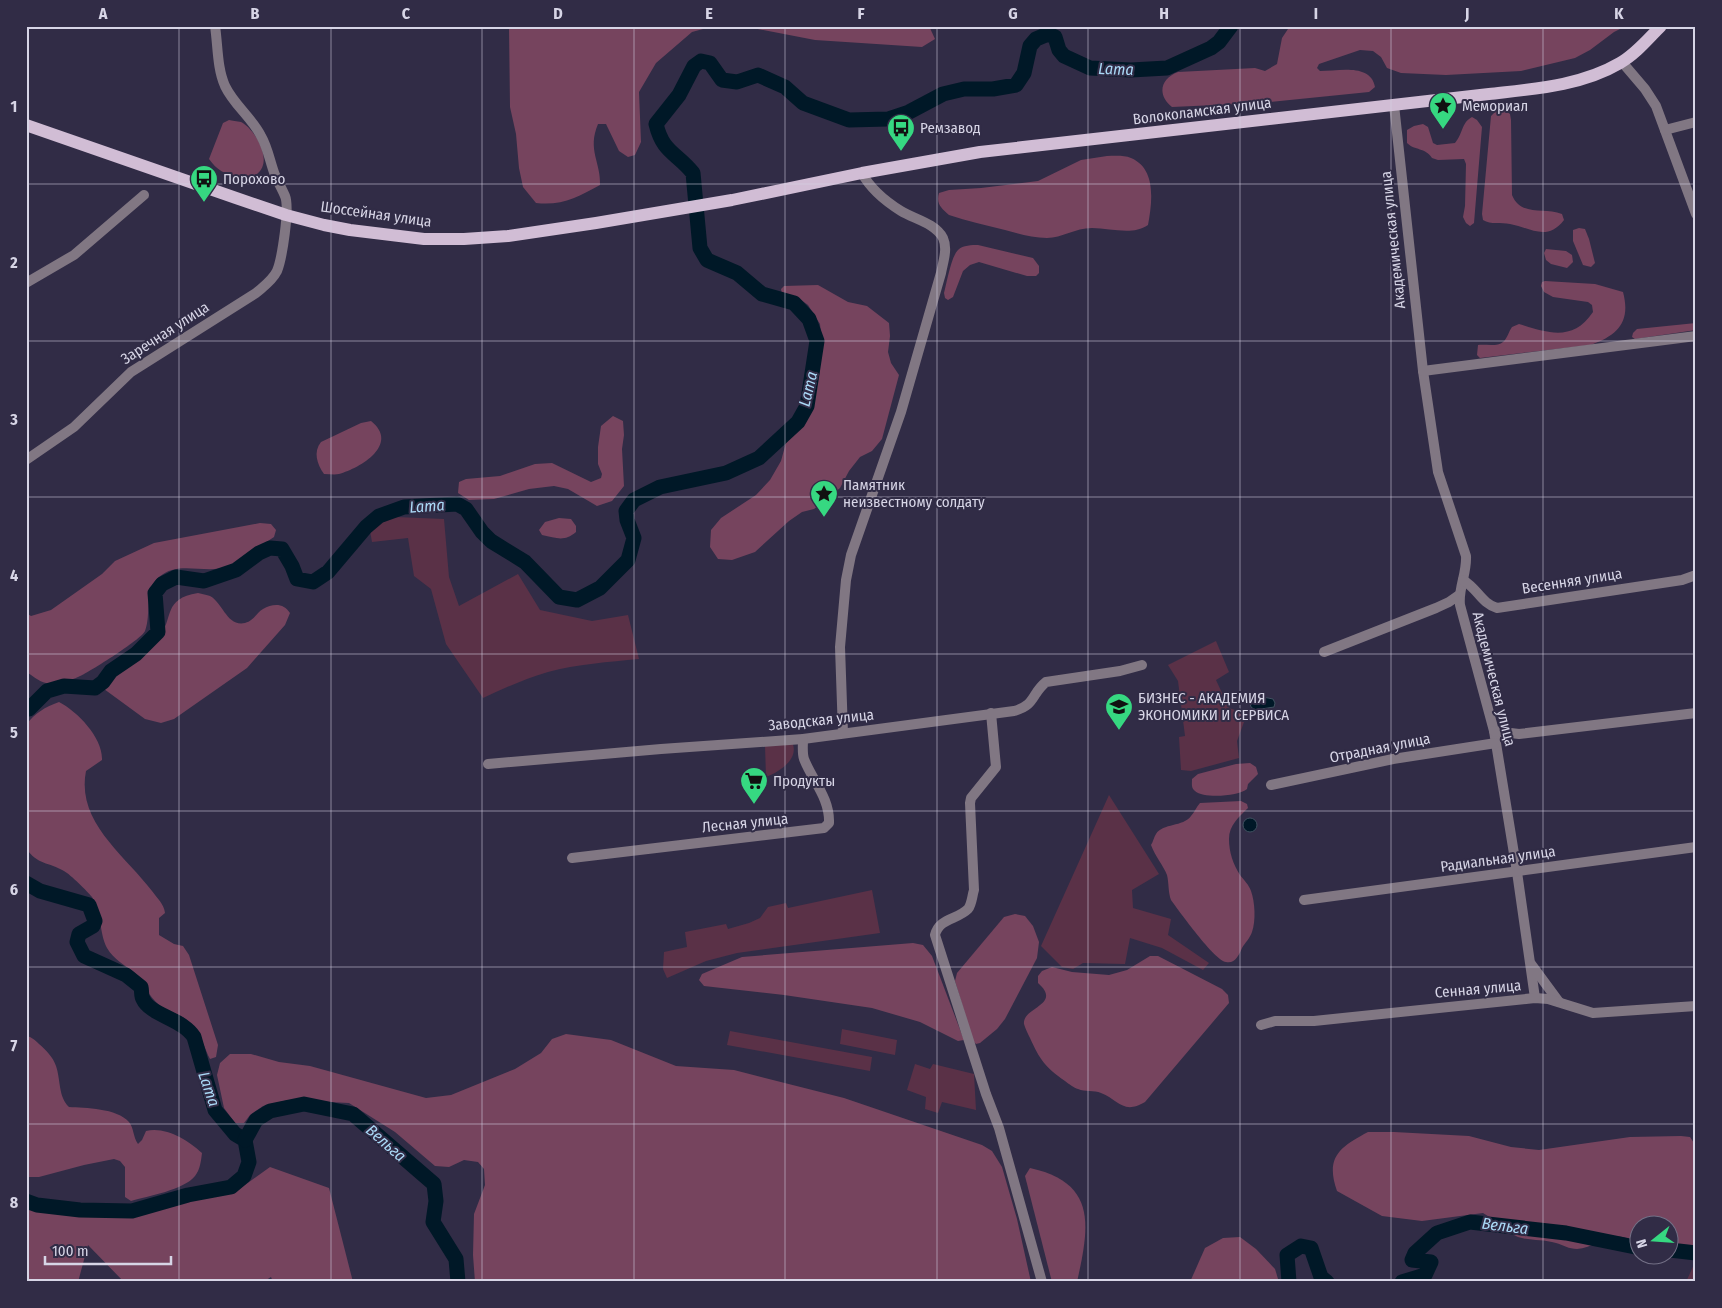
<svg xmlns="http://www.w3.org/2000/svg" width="1722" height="1308" viewBox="0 0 1722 1308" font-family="'Fira Sans Condensed',sans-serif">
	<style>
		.green { fill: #5a3147 }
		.forest { fill: #76445e }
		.water { fill: #001827; stroke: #405160 }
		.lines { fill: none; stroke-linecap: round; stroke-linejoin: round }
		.river { stroke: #001827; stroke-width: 15 }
		.minor { stroke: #817783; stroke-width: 10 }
		.major { stroke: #d1bdd5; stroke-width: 12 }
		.grid { fill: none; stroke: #d7d5e6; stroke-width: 1; stroke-opacity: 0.55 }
		.labels { text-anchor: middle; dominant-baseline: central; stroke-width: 4; stroke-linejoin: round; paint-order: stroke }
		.poi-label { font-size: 15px; fill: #d7d5e6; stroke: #312c46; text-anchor: start }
		.street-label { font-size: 15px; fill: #d7d5e6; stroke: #312c46 }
		.water-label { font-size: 16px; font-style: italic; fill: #aad9f7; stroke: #312c46 }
		.neatline { fill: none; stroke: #d7d5e6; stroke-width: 2 }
		.grid-label { font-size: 16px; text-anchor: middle; font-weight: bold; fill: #d7d5e6 }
	</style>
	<rect width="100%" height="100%" fill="#312c46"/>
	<!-- green -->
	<g class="green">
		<path d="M395,517L444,519L449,577L459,606L518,574L540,610L592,621L628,615L639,659C609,662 577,664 548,672C525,679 504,688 483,698L446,644L431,589L414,576L408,538L372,542L370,531L376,524Z"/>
		<polygon points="1216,641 1229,672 1216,680 1229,708 1247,714 1237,741 1239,758 1191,771 1181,770 1179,737 1185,736 1178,681 1168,665"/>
		<path d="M792,742C800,759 779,772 766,777L765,746Z"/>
		<polygon points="1109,795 1159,874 1132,890 1133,908 1171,919 1168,935 1209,963 1203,970 1162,948 1130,938 1125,964 1083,963 1073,969 1062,967 1041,946"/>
		<polygon points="872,890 880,933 737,953 706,961 667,978 663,969 664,952 687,947 685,932 726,924 728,929 749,923 760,918 768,907 786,903 788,908"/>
		<polygon points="842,1029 897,1040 895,1055 840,1044"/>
		<polygon points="730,1031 872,1057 870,1071 727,1045"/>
		<polygon points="915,1064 930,1069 933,1064 974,1074 976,1110 942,1102 938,1113 925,1109 926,1097 907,1090"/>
		<polygon points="1696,1260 1696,1282 1686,1282"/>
	</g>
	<!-- forest -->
	<g class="forest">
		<path d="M509,26H714L692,32L656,63L639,92L641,142L635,155L628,157L619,151L606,124H598C587,150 601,162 600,185C578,197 562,206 536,203L523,187L519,168L516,134L510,107Z"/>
		<polygon points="742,26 929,26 935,39 922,47 815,40"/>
		<path d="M1290,26H1632L1622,28L1614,32L1590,50L1575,58L1521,71L1446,75L1401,73L1387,68L1381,57L1373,51L1360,50L1319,64L1317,68L1320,71C1338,71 1371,63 1375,87L1369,92L1259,103L1172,107C1157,95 1160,79 1178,72L1255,68L1265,71L1277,64L1282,38Z"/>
		<path d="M1497,110H1504L1510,114L1511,120L1512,195C1521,217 1543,207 1562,214L1564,220C1547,242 1531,228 1510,224C1501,222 1491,225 1483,220L1482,214L1491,116Z"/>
		<path d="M1472,117L1477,120L1482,127L1474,223L1470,226L1466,223L1463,217L1465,206L1466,164L1464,159L1438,160L1432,158C1425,147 1415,151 1407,143V130L1414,126L1423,124L1428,127L1433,143L1437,145L1455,143C1463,134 1461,123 1472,117Z"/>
		<path d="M229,120C232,121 237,121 241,122C255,129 274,161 257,174C252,178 245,177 238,176C226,176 216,169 209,159L223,123Z"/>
		<path d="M1107,156C1114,156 1124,155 1131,158C1157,169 1152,203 1148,225C1132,236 1111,228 1092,228C1075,228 1062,238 1047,238C1033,238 1019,234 1005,230C986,225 967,221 949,215C941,208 936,204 939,193L949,190L981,188L1038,181L1081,160Z"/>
		<polygon points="1579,228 1585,229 1589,239 1595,263 1591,267 1583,265 1573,241 1573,230"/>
		<path d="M978,245L1033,258L1039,266V273L1036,276H1027L979,262L970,265L963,271L953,297L948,300L945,298L944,293C947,282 951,257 958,250C963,245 972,245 978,245Z"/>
		<polygon points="1546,249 1566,251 1572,255 1573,262 1567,268 1551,264 1546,260 1544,253"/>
		<path d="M1545,281L1595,284L1623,292C1631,322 1618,335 1591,345L1480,358L1477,355L1478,345C1485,344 1498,347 1503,342C1507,339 1509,331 1512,327L1519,324C1548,333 1573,342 1593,312L1592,305L1588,302L1553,297L1544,292L1541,286L1542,282Z"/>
		<polygon points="818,285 848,302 867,306 889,323 890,336 888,352 891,363 899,375 882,439 872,451 860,457 849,471 840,488 814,509 802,512 789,521 755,552 732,560 718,559 710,547 711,530 721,518 756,495 770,480 781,461 787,439 806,422 813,405 819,375 822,345 820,324 808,305 797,297 782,294 781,289 784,286"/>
		<polygon points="1696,323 1696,330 1635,339 1632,337 1633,333 1637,329"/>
		<polygon points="613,416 623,421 624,435 622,449 624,486 612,501 597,506 568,489 554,486 529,489 494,499 469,500 458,493 459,482 466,479 500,476 535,464 552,463 591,482 601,478 602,474 598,464 598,447 601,426"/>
		<path d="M371,421C400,444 361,468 339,474C335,475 329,474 324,474C317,464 313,452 321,442L361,423Z"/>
		<path d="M559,518L571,519L576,526V532C564,542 557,538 542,535L539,530L545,522Z"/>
		<path d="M260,523L271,524L276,530L274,537C259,547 243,561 226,567C204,574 178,560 159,577C143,590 152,614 145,631C142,639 85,675 76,678C67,681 55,684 46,683C39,682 32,675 26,672V613L31,616L51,610L102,574L115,561L154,543Z"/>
		<path d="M198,593C202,594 207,595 210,596C223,603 227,627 245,623C254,621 256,613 263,609C273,603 284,603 290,613L285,625L247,668L174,719L161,723L145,719L104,689C108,673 146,655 158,639C175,617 162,599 198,593Z"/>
		<path d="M59,702C78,712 103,738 102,760L86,771C76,822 125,855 152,891C157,898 164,904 165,913L159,918V935L174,944L183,946L189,955L218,1045L216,1057L210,1059C202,1043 199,1025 181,1016C172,1012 162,1009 155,1001C147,993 144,981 135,973C125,965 114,960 107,948C99,933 102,912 92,897C87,891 71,875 64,871C49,862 37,865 26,848V725C35,713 45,707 59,702Z"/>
		<path d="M1250,763L1256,767L1258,774L1248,784L1247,789C1239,796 1204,799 1195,791C1191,788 1192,784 1192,779L1198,774L1236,764Z"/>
		<path d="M1241,801L1247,804L1248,808C1239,817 1229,825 1229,839C1229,852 1233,864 1240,875C1244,880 1249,885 1251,891C1255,902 1256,921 1252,932C1250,938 1245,943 1242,948C1239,955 1235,964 1226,962C1215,961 1179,911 1171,900C1168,892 1169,883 1167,875C1163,865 1155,856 1151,845C1153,842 1154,837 1156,834C1163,823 1183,827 1191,816C1195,812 1196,807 1200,803Z"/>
		<polygon points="1015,914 1025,916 1033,926 1039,942 1037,958 1005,1019 997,1029 980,1043 976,1044 973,1041 955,981 957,973 1004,917"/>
		<polygon points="913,943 923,945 932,956 964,1040 958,1041 920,1022 872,1008 784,995 704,986 699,980 702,974 742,957"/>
		<path d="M1150,956H1158L1222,989L1228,995L1229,1003L1145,1102C1123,1115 1119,1100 1101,1093C1094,1090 1085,1092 1078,1089C1074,1088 1069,1084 1065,1081C1045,1067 1040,1060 1030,1038C1028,1034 1025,1028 1024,1024C1022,1007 1063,1005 1038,983V976L1042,971L1052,967L1072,972L1109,975L1127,970Z"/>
		<polygon points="566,1034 611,1040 676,1066 734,1070 844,1098 982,1145 992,1151 1002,1167 1017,1219 1031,1282 475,1282 473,1255 474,1214 485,1185 484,1169 478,1162 464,1160 449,1167 435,1166 395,1132 349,1103 288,1100 263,1106 250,1115 244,1123 235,1123 224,1108 217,1075 220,1063 230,1054 251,1054 279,1062 310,1066 426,1098 451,1095 515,1069 541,1053 552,1039"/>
		<path d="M26,1036C32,1037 35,1040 39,1044C46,1050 53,1057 56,1066C61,1081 58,1096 69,1107C85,1108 117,1108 129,1122C134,1128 133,1137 138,1144L142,1140L146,1131C165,1126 188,1140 202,1153C201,1161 200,1170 195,1176C184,1190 148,1196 131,1201L125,1197V1167L120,1161L114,1159L84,1165L39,1177H26Z"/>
		<path d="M1368,1132H1394L1469,1136L1511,1147L1539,1150L1630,1137L1681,1136L1690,1137L1696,1146V1244L1670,1255V1226H1640L1639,1250C1619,1221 1599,1248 1577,1249C1569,1249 1563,1245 1556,1243C1543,1239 1530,1241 1518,1237C1506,1232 1495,1220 1483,1213L1422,1221L1382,1216L1337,1191C1325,1157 1340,1147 1368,1132Z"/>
		<polygon points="270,1167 329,1188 353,1282 273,1282 271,1277 263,1282 124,1282 88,1245 78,1282 26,1282 26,1200 113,1217 238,1190"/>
		<path d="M1030,1168C1098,1183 1089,1227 1077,1282H1052L1025,1176Z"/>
		<polygon points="1240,1237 1256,1249 1275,1269 1279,1282 1190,1282 1205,1248 1223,1238"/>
	</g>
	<!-- water -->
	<g class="water">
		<polygon points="1258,696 1273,699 1275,703 1274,707 1255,710 1251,707 1249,700 1251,697"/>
		<circle cx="1250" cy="825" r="7"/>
	</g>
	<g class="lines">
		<!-- river -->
		<g class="river">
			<path d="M26,709H29L47,691L64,686L95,688L103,682L111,671L136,654L158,632L155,593L162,584L176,577L204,581L236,570L259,553L270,548L282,549L292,566L297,579L313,582L328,572L366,527L379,516L404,507L457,504L466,509L482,532L491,541L525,562L559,597L577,600L600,588L628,560L634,538L627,520L626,511L634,500L660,487L726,473L759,458L798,422L807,406L817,341L809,319L794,303L762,294L737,273L707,260L700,248L693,173C676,152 663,153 656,124L679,95L694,66L701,61L710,63L722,80L737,82L758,75L785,87L803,103L849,120L888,119L909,112L943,94L964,89H993L1016,85L1024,73L1030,46L1036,39L1048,34L1055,37L1059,50L1064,56L1090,68L1131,70L1167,68L1211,48L1219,42L1231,26"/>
			<path d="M26,883L40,891L89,905L95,921L93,926L79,934L77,942L84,956L126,975L141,987C142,991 141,996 143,999C150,1015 183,1019 194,1037L215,1110L235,1134L245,1140L249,1162L244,1176L231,1187L188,1195L132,1211L80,1210L37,1205L26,1201"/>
			<polyline points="245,1140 256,1120 270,1111 304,1104 353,1114 434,1184 436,1201 433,1222 456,1259 458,1282"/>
			<polyline points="1670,1250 1696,1253"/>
			<polyline points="1289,1282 1287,1255 1301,1246 1311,1248 1321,1277 1327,1282"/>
			<polyline points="1402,1282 1425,1275 1431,1262 1412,1260 1415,1253 1437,1233 1470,1222 1566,1233 1640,1248"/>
		</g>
		<!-- minor -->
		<g class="minor">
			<polyline points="1622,62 1645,89 1656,106 1696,214"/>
			<path d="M1394,105L1423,371L1438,472L1466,556C1467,574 1458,588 1460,605L1494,731L1517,872L1535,998"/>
			<polyline points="1665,130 1696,122"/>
			<polyline points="26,283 74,255 144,195"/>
			<polyline points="1423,371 1696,336"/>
			<path d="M26,460L74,427L131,372L256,293C264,286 272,281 277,271C282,259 290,208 285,196C282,189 278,182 275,175C270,162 268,148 261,136C252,118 234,105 225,86C217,68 218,46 215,26"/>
			<path d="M1463,580C1478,589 1481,603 1497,608L1682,580L1696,575"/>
			<polyline points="1324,652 1436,608 1449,602 1459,595"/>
			<path d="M991,713L996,767L971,798L970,803L974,890C972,896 972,904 968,909C957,920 939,918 935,935L986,1094L999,1128L1042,1282"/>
			<polyline points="1494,731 1519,734 1696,713"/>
			<path d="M843,733L840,647L846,580L851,555L901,412L941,273C943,262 948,249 943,238C935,223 914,219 901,211C885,201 871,190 862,173"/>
			<path d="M488,764L661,749L803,739L1014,711C1036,705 1031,694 1046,682L1120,671L1142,665"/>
			<polyline points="1271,785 1393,759 1496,743"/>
			<path d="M572,858L824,828L829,823C830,798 812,780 804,759C802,753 803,745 803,739"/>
			<polyline points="1304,900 1696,847"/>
			<polyline points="1531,964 1559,1002"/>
			<polyline points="1261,1025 1275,1021 1314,1021 1535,998 1548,999 1593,1013 1696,1006"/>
		</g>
		<!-- major -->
		<path class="major" d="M26,125L236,198L286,215L324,225L350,230L424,239H464L508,236L596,223L732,200L862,173L980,152L1489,94C1533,89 1581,86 1620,63C1636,54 1648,39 1661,26"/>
	</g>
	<!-- grid -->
	<path class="grid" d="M179,26V1282M331,26V1282M482,26V1282M634,26V1282M785,26V1282M937,26V1282M1088,26V1282M1240,26V1282M1391,26V1282M1543,26V1282M26,184H1696M26,341H1696M26,497H1696M26,654H1696M26,811H1696M26,967H1696M26,1124H1696"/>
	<!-- icons -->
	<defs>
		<symbol id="sight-pin" viewBox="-11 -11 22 30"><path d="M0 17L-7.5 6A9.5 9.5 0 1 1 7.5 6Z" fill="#36d881" stroke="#312c46"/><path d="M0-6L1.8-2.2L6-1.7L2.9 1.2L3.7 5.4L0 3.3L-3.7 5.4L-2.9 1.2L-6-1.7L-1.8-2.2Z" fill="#111"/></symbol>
		<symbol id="bus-pin" viewBox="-11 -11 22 30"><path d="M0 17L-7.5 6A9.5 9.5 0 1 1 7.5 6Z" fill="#36d881" stroke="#312c46"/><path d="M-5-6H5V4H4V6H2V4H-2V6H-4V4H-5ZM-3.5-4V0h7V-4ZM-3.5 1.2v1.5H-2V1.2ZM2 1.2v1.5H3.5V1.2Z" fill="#111"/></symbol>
		<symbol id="university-pin" viewBox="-11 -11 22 30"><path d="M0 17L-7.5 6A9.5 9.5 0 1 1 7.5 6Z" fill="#36d881" stroke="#312c46"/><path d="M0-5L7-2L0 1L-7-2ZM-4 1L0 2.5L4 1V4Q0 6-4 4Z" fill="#111"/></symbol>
		<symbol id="supermarket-pin" viewBox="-11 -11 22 30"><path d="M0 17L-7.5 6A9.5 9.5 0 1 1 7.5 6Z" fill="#36d881" stroke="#312c46"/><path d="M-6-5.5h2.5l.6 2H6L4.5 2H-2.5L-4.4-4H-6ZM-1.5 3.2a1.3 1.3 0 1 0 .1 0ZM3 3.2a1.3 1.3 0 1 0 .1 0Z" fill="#111"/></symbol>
	</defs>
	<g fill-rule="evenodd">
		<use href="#sight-pin" x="1427" y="90" width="32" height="43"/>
		<use href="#bus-pin" x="885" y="112" width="32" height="43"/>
		<use href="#bus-pin" x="188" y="163" width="32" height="43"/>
		<use href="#sight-pin" x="808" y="478" width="32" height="43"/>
		<use href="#university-pin" x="1103" y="691" width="32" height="43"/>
		<use href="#supermarket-pin" x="738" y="765" width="32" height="43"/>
	</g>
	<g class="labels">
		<!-- poi labels -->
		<g class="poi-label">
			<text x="1462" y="106">Мемориал</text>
			<text x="920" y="128">Ремзавод</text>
			<text x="223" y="179">Порохово</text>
			<text x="843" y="485">Памятник<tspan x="843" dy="17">неизвестному солдату</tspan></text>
			<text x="1138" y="698">БИЗНЕС - АКАДЕМИЯ<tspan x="1138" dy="17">ЭКОНОМИКИ И СЕРВИСА</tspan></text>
			<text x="773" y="781">Продукты</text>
		</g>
		<!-- street labels -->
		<g class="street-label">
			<text transform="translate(1202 111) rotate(-7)">Волоколамская улица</text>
			<text transform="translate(376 214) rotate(8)">Шоссейная улица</text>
			<text transform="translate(1393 240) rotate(-96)">Академическая улица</text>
			<text transform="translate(165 333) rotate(-33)">Заречная улица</text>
			<text transform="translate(1572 581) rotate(-9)">Весенняя улица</text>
			<text transform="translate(1494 679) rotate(76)">Академическая улица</text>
			<text transform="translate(821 720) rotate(-6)">Заводская улица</text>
			<text transform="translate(1380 748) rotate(-11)">Отрадная улица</text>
			<text transform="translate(745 823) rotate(-6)">Лесная улица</text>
			<text transform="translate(1498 859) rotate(-8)">Радиальная улица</text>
			<text transform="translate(1478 989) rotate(-5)">Сенная улица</text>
		</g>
		<!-- water labels -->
		<g class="water-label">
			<text transform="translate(1116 69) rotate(2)">Lama</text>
			<text transform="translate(808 389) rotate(-77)">Lama</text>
			<text transform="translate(427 506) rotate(-4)">Lama</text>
			<text transform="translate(209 1089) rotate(71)">Lama</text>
			<text transform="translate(386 1143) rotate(41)">Вельга</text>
			<text transform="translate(1505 1226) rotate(7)">Вельга</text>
		</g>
	</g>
	<!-- border -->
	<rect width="1722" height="1308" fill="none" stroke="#312c46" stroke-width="55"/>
	<!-- north arrow -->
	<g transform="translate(1654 1240) rotate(253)"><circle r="24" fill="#312c46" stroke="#737086"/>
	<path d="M0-4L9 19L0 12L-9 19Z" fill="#36d881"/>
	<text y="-8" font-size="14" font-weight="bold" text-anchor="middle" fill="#d7d5e6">N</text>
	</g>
	<!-- scale -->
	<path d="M45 1256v8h126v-8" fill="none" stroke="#d7d5e6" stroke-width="2.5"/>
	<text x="52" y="1256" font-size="15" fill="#d7d5e6" stroke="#312c46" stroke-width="4" paint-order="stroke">100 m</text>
	<rect x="28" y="28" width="1666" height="1252" class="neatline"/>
	<g class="grid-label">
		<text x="103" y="19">A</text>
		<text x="255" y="19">B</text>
		<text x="406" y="19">C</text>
		<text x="558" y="19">D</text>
		<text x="709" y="19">E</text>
		<text x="861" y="19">F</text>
		<text x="1013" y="19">G</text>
		<text x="1164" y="19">H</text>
		<text x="1316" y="19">I</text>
		<text x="1467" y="19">J</text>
		<text x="1619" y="19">K</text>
		<text x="14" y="112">1</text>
		<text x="14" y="268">2</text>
		<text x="14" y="425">3</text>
		<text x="14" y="581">4</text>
		<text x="14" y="738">5</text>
		<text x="14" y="895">6</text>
		<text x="14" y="1051">7</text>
		<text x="14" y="1208">8</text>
	</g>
</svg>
